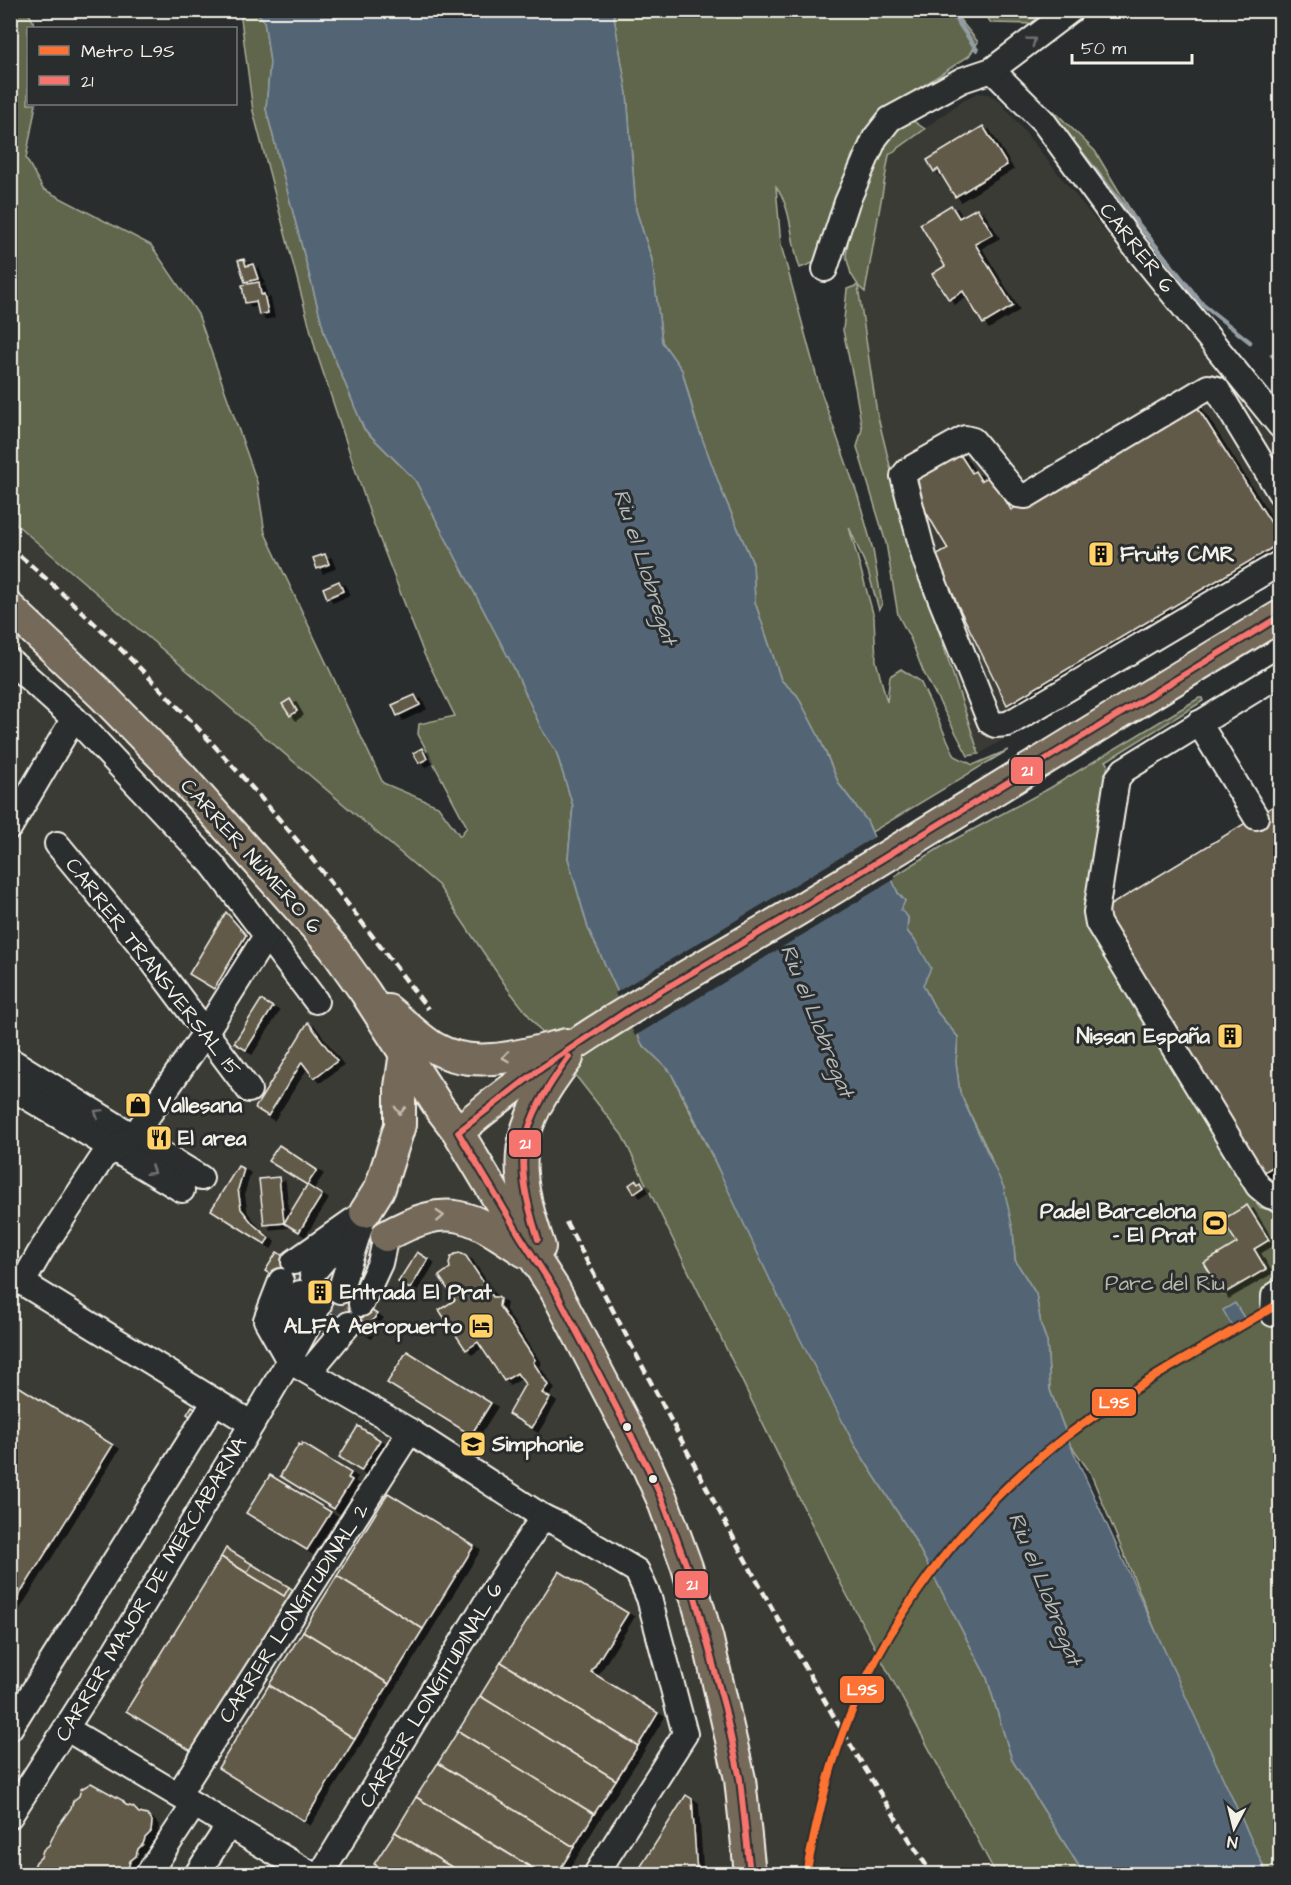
<svg xmlns="http://www.w3.org/2000/svg" width="1291" height="1885" viewBox="0 0 1291 1885" font-family="'Architects Daughter',sans-serif">
	<style>
		.built { fill: #3b3a36 }
		.green { fill: #60664c; stroke: #aaac9a; stroke-width: 1.5 }
		.water { fill: #536575; stroke: #939da3; stroke-width: 1.5 }
		.pier { fill: #2a2d2e }
		.lines { fill: none; stroke-linecap: round; stroke-linejoin: round }
		.stream { stroke: #939da3; stroke-width: 4.5 }
		.building { fill: #625a4a; stroke: #f4f1e8; stroke-width: 1.5; filter: url(#shadow) }
		.minor-tunnel { stroke: #484a4a; stroke-width: 24; stroke-dasharray: 24 12; stroke-linecap: butt }
		.minor-casing { stroke: #f4f1e8; stroke-width: 28 }
		.major-casing { stroke: #f4f1e8; stroke-width: 34 }
		.minor { stroke: #2a2d2e; stroke-width: 24 }
		.major { stroke: #746a5a; stroke-width: 30 }
		.rail { stroke: #f4f1e8; stroke-width: 4.5; stroke-dasharray: 9 4.5; stroke-linecap: butt }
		.bus-1-casing { stroke: #2a2d2e; stroke-width: 10 }
		.bus-1 { stroke: #f6746e; stroke-width: 6 }
		.metro-1-casing { stroke: #2a2d2e; stroke-width: 12 }
		.metro-1 { stroke: #fe7333; stroke-width: 8 }
		.oneway { stroke: #71726f }
		.oneway2 { stroke: #c1bbaf }
		.bus-dot { fill: #f4f1e8; stroke: #2a2d2e; stroke-width: 2 }
		.labels { text-anchor: middle; dominant-baseline: central; stroke-width: 6; stroke-linejoin: round; paint-order: stroke }
		.street-label { font-size: 21px; fill: #f4f1e8; stroke: #2a2d2e }
		.poi-label { font-size: 21px; font-weight: bold; fill: #f4f1e8; stroke: #2a2d2e; text-anchor: start }
		.park-label { font-size: 21px; fill: #b9b9aa; stroke: #2a2d2e }
		.water-label { font-size: 22px; font-style: italic; fill: #b4b9ba; stroke: #2a2d2e }
		.line-badge { stroke: #2a2d2e; stroke-width: 2 }
		.badge-label { font-size: 16px; text-anchor: middle; font-weight: bold; fill: #fff }
	</style>
	<defs>
		<filter id="shadow"><feDropShadow dx="6" dy="4" stdDeviation="0" flood-color="#0009"/></filter>
	</defs>
	<rect width="100%" height="100%" fill="#2a2d2e"/>
	<filter id="ink" filterUnits="userSpaceOnUse"><feTurbulence type="fractalNoise" baseFrequency=".0167" numOctaves="2"/><feDisplacementMap in="SourceGraphic" scale="12" xChannelSelector="R" yChannelSelector="G"/><feConvolveMatrix kernelMatrix="1 2 1 2 8 2 1 2 1" color-interpolation-filters="sRGB"/></filter>
	<g filter="url(#ink)">
		<!-- built -->
		<g class="built">
			<polygon points="977,93 988,94 999,100 1280,449 1280,576 979,754 906,531 877,413 858,285 865,291 889,155 962,101"/>
			<polygon points="10,520 438,885 508,989 622,1135 840,1582 996,1874 11,1874"/>
		</g>
		<!-- green -->
		<g class="green">
			<polygon points="27,10 33,21 34,28 28,28 28,104 36,104 26,158 43,189 151,245 198,314 257,482 265,533 383,783 438,806 460,836 467,827 418,734 419,724 455,716 424,654 370,514 316,351 253,111 240,11 255,11 264,20 270,62 266,109 325,335 364,429 415,480 514,668 542,730 556,751 573,806 568,858 588,928 642,1044 670,1071 854,1444 912,1535 987,1678 1012,1760 1084,1874 996,1874 840,1582 622,1135 508,989 438,885 11,520 10,11"/>
			<path d="M613,11H953L978,42L969,56L892,106L871,129L852,155L834,220L813,263L800,268C790,241 793,210 776,187L781,245L820,389L858,496L873,550L882,604L879,610L868,571L849,527L874,617L876,661L887,702L890,676L901,669L920,681L955,756L973,765L1008,750L872,832L867,821L839,784L819,737L797,695L781,680L755,602L753,564L721,489L697,425L682,370L662,342L652,260L636,210L627,94Z"/>
			<polygon points="983,11 1056,11 1039,24 991,23"/>
			<polygon points="1054,111 1095,151 1146,236 1132,243 1043,121"/>
			<polygon points="912,120 925,129 889,155 865,292 858,286 877,413 906,531 979,754 968,756 923,671 911,640 898,615 886,543 857,447 862,429 855,387 843,330 847,289 858,285 851,274 846,256 854,204 890,133"/>
			<polygon points="1199,698 1202,698 1203,701 1106,761 1108,764 1085,919 1259,1207 1280,1213 1280,1874 1267,1874 1178,1685 1090,1472 1070,1444 1050,1390 1047,1342 1041,1325 1036,1294 1015,1260 1013,1230 990,1155 960,1093 956,1062 958,1037 937,1012 923,985 916,942 907,931 908,917 900,910 905,901 898,893 891,878 946,844 1050,788"/>
		</g>
		<!-- water -->
		<g class="water">
			<polygon points="255,11 613,11 627,94 636,210 652,260 662,342 682,370 695,419 721,489 753,564 755,602 781,680 797,695 819,737 839,784 867,821 898,893 905,901 901,910 908,917 907,931 916,942 931,968 923,985 937,1012 958,1037 956,1062 960,1093 1004,1188 1013,1230 1015,1260 1036,1294 1041,1325 1047,1342 1050,1390 1070,1444 1267,1874 1084,1874 1012,1760 987,1678 912,1535 854,1444 773,1286 693,1115 670,1071 642,1044 588,928 568,858 573,806 556,751 542,730 514,668 415,480 364,429 325,335 266,109 270,62 264,20"/>
			<polygon points="1235,1303 1249,1326 1236,1333 1223,1310"/>
		</g>
		<!-- pier -->
		<polygon class="pier" points="876,836 895,879 635,1036 615,993"/>
		<g class="lines">
			<!-- stream -->
			<g class="stream">
				<polyline points="950,10 977,50"/>
				<polyline points="1068,136 1203,305 1250,342"/>
				<polyline points="1272,355 1280,361"/>
			</g>
		</g>
		<!-- building -->
		<g class="building">
			<polygon points="983,126 1007,165 955,197 938,169 934,172 927,160"/>
			<polygon points="951,205 959,218 977,208 993,234 975,244 1013,306 983,324 963,291 949,300 932,274 945,266 920,224"/>
			<polygon points="244,259 246,266 253,264 258,279 245,282 238,260"/>
			<polygon points="259,282 261,295 264,294 268,313 259,315 256,301 245,303 242,285"/>
			<polygon points="1194,402 1271,523 1275,520 1280,528 1276,531 1280,538 1280,543 1007,705 934,557 948,549 917,497 921,495 913,480 959,453 972,473 975,471 981,481 991,475 1011,510"/>
			<polygon points="325,554 329,564 317,569 313,558"/>
			<polygon points="339,581 343,591 327,598 323,588"/>
			<polygon points="415,695 420,705 397,716 392,705"/>
			<polygon points="290,699 297,711 290,716 282,704"/>
			<polygon points="422,748 427,759 419,763 413,753"/>
			<polygon points="1280,802 1280,1162 1263,1173 1104,909"/>
			<polygon points="226,912 246,935 214,989 189,974"/>
			<polygon points="261,1000 273,1007 246,1050 234,1043"/>
			<polygon points="308,1022 337,1061 314,1078 302,1062 268,1116 255,1108"/>
			<polygon points="279,1145 317,1170 307,1185 268,1161"/>
			<polygon points="238,1166 244,1169 238,1189 241,1209 253,1224 269,1238 265,1244 211,1210"/>
			<polygon points="279,1177 284,1223 264,1225 259,1179"/>
			<polygon points="636,1180 638,1183 641,1181 644,1186 634,1193 629,1185"/>
			<polygon points="307,1185 322,1195 299,1232 284,1223"/>
			<polygon points="1247,1205 1269,1240 1254,1249 1266,1269 1223,1294 1204,1263 1237,1243 1222,1220"/>
			<polygon points="277,1252 377,1314 365,1334 265,1271"/>
			<polygon points="417,1252 428,1259 410,1289 398,1282"/>
			<polygon points="460,1253 466,1256 493,1297 498,1297 500,1299 499,1306 535,1360 533,1362 548,1385 542,1393 550,1398 532,1428 508,1414 525,1384 517,1373 504,1381 478,1342 466,1350 439,1310 455,1300 439,1276 450,1268 449,1263 451,1257 455,1254"/>
			<polygon points="407,1351 491,1403 471,1435 387,1383"/>
			<polygon points="10,1381 113,1445 10,1610"/>
			<polygon points="192,1406 200,1411 194,1419 187,1414"/>
			<polygon points="358,1426 380,1440 361,1471 339,1457"/>
			<polygon points="302,1443 351,1473 348,1478 352,1480 334,1509 280,1476 299,1444 301,1446"/>
			<polygon points="270,1475 331,1512 307,1550 246,1513"/>
			<polygon points="388,1493 474,1546 423,1629 337,1576"/>
			<polygon points="226,1548 252,1564 247,1573 221,1557"/>
			<polygon points="221,1557 284,1596 289,1587 293,1590 193,1752 126,1711"/>
			<polygon points="252,1564 289,1587 284,1596 247,1573"/>
			<polygon points="559,1571 628,1613 591,1672 658,1713 638,1746 501,1662"/>
			<polygon points="337,1576 423,1629 389,1684 303,1631"/>
			<polygon points="303,1631 389,1684 355,1739 269,1685"/>
			<polygon points="501,1662 638,1746 616,1780 480,1696"/>
			<polygon points="269,1685 355,1739 304,1821 218,1768"/>
			<polygon points="480,1696 616,1780 594,1814 458,1731"/>
			<polygon points="458,1731 594,1814 574,1847 438,1763"/>
			<polygon points="438,1763 574,1847 557,1874 542,1874 416,1797"/>
			<polygon points="91,1783 122,1800 126,1805 133,1807 139,1813 147,1815 152,1821 151,1832 145,1838 143,1844 138,1849 136,1856 130,1861 128,1869 123,1874 35,1874 36,1871 33,1869 36,1862 41,1857 43,1850 49,1845 58,1826 71,1808 73,1801 79,1796 81,1789"/>
			<polygon points="686,1795 692,1799 697,1874 636,1874"/>
			<polygon points="416,1797 477,1835 542,1874 464,1874 443,1862 395,1832"/>
			<polygon points="395,1832 443,1862 464,1874 391,1874 374,1864"/>
			<polygon points="229,1867 240,1874 224,1874"/>
		</g>
		<g class="lines">
			<!-- minor-tunnel -->
			<g class="minor-tunnel">
				<polyline points="291,1287 303,1268"/>
				<polyline points="309,1298 321,1279"/>
				<polyline points="329,1311 340,1291"/>
			</g>
			<defs>
				<g id="minor">
					<polyline points="992,70 1043,121 1132,243 1280,426"/>
					<polyline points="825,269 847,202 875,138 890,119 962,80 992,70 1071,10"/>
					<polyline points="1280,493 1217,389 1208,387 1026,496 1018,495 973,440 965,438 908,470 903,476 925,560 990,722 995,725 1008,724 1280,563"/>
					<polyline points="10,661 82,726 212,864 316,1001"/>
					<polyline points="1280,674 1124,770 1117,779 1096,912 1098,923 1258,1186 1270,1196 1280,1199"/>
					<polyline points="1199,723 1256,817"/>
					<polyline points="10,827 74,718"/>
					<polyline points="57,844 138,942 249,1090"/>
					<polyline points="10,1060 201,1178"/>
					<polyline points="10,1087 182,1190"/>
					<polyline points="294,1262 365,1212"/>
					<polyline points="312,1274 342,1239"/>
					<polyline points="10,1275 252,1424"/>
					<polyline points="281,1281 266,1320 289,1361"/>
					<polyline points="23,1282 42,1249 103,1157 134,1136 205,1033 266,936"/>
					<polyline points="340,1291 365,1212"/>
					<polyline points="361,1304 380,1263 386,1236"/>
					<polyline points="1273,1314 1274,1296 1280,1292"/>
					<polyline points="287,1353 282,1333 300,1293"/>
					<polyline points="289,1361 410,1431 543,1517 560,1525 637,1571 649,1598 685,1734 596,1874"/>
					<polyline points="309,1372 349,1324"/>
					<polyline points="10,1728 215,1401"/>
					<polyline points="67,1729 311,1874"/>
					<polyline points="178,1795 410,1431"/>
					<polyline points="10,1816 115,1651 252,1424 289,1361 319,1305"/>
					<polyline points="148,1874 194,1805"/>
					<polyline points="197,1874 229,1825"/>
					<polyline points="321,1874 492,1593 543,1517"/>
				</g>
				<g id="major">
					<polyline points="10,608 102,695 181,776 333,947 365,992 439,1107 458,1132 520,1236 555,1290 648,1468 662,1499 687,1567 708,1640 740,1779 750,1874"/>
					<path d="M388,1010C403,1022 418,1038 435,1048C474,1071 525,1054 566,1044"/>
					<path d="M458,1132C562,1042 688,976 805,906C964,810 1121,711 1280,616"/>
					<polyline points="365,1212 380,1188 400,1125 400,1087 405,1052"/>
					<path d="M386,1236C449,1201 469,1214 525,1252"/>
					<path d="M540,1247C511,1164 513,1129 568,1058"/>
				</g>
			</defs>
			<!-- minor casing -->
			<use href="#minor" class="minor-casing"/>
			<!-- major casing -->
			<use href="#major" class="major-casing"/>
			<!-- minor -->
			<use href="#minor" class="minor"/>
			<!-- major -->
			<use href="#major" class="major"/>
			<!-- rail -->
			<g class="rail">
				<path d="M10,547C113,636 213,739 300,844C344,898 386,954 428,1009"/>
				<path d="M566,1222C684,1442 794,1666 932,1874"/>
			</g>
			<defs>
				<g id="bus-1">
					<path d="M538,1239C512,1157 519,1126 569,1057"/>
					<polyline points="750,1874 740,1779 725,1709 687,1567 662,1499 648,1468 555,1290 520,1236 458,1132 540,1069 627,1011 805,906 1280,616"/>
				</g>
			</defs>
			<!-- bus-1 casing -->
			<use href="#bus-1" class="bus-1-casing"/>
			<!-- bus-1 -->
			<use href="#bus-1" class="bus-1"/>
			<defs>
				<path id="metro-1" d="M806,1874C815,1831 824,1788 838,1747C881,1623 962,1517 1065,1437C1132,1386 1208,1346 1280,1303"/>
			</defs>
			<!-- metro-1 casing -->
			<use href="#metro-1" class="metro-1-casing"/>
			<!-- metro-1 -->
			<use href="#metro-1" class="metro-1"/>
		</g>
		<!-- one-way arrows -->
		<defs><path id="oneway-chevron" d="M-2-3.5L2.5 0L-2 3.5" fill="none" stroke-width="1.6" stroke-linecap="round" stroke-linejoin="round" transform="scale(1.5)"/></defs>
		<g class="oneway">
			<use href="#oneway-chevron" transform="translate(1032 41) rotate(-37)"/>
			<use href="#oneway-chevron" transform="translate(98 1113) rotate(-148)"/>
			<use href="#oneway-chevron" transform="translate(151 1171) rotate(32)"/>
		</g>
		<g class="oneway2">
			<use href="#oneway-chevron" transform="translate(506 1057) rotate(171)"/>
			<use href="#oneway-chevron" transform="translate(400 1110) rotate(92)"/>
			<use href="#oneway-chevron" transform="translate(440 1216) rotate(-3)"/>
		</g>
	</g>
	<!-- icons -->
	<defs>
		<symbol id="building-square" viewBox="-11 -11 22 22"><rect x="-9" y="-9" width="18" height="18" rx="4" fill="#ffd166" stroke="#2a2d2e"/><path d="M-4-6H4V6H1V3H-1V6H-4ZM-2.5-4.3h1.7v1.8h-1.7ZM.8-4.3h1.7v1.8H.8ZM-2.5-1h1.7V.8h-1.7ZM.8-1h1.7V.8H.8Z" fill="#111"/></symbol>
		<symbol id="shop-square" viewBox="-11 -11 22 22"><rect x="-9" y="-9" width="18" height="18" rx="4" fill="#ffd166" stroke="#2a2d2e"/><path d="M-5-2.5h2.3a2.7 3.5 0 0 1 5.4 0H5L5.5 6h-11ZM-1.5-2.5h3a1.5 2.3 0 0 0-3 0Z" fill="#111"/></symbol>
		<symbol id="restaurant-square" viewBox="-11 -11 22 22"><rect x="-9" y="-9" width="18" height="18" rx="4" fill="#ffd166" stroke="#2a2d2e"/><path d="M-5-6h1v4h1v-4h1v4h1v-4h1v5L-1.5 .5V6h-2V.5L-5-1ZM5-6V6H3V1.5H1.5Q1.5-4 5-6Z" fill="#111"/></symbol>
		<symbol id="stadium-square" viewBox="-11 -11 22 22"><rect x="-9" y="-9" width="18" height="18" rx="4" fill="#ffd166" stroke="#2a2d2e"/><path d="M0-5a6.5 5 0 1 0 0 10a6.5 5 0 1 0 0-10ZM-3.5-1.8h7v3.6h-7Z" fill="#111"/></symbol>
		<symbol id="hotel-square" viewBox="-11 -11 22 22"><rect x="-9" y="-9" width="18" height="18" rx="4" fill="#ffd166" stroke="#2a2d2e"/><path d="M-6-4.5h1.5V1H6V5H4.5V3h-9V5H-6ZM-4 0a1.8 1.8 0 1 1 3.6 0ZM.5 0V-2.5h3Q6-2.5 6 0Z" fill="#111"/></symbol>
		<symbol id="school-square" viewBox="-11 -11 22 22"><rect x="-9" y="-9" width="18" height="18" rx="4" fill="#ffd166" stroke="#2a2d2e"/><path d="M0-5L7-2L0 1L-7-2ZM-4 1L0 2.5L4 1V4Q0 6-4 4Z" fill="#111"/></symbol>
	</defs>
	<g fill-rule="evenodd">
		<use href="#building-square" x="1086" y="539" width="30" height="30"/>
		<use href="#building-square" x="1215" y="1021" width="30" height="30"/>
		<use href="#shop-square" x="123" y="1090" width="30" height="30"/>
		<use href="#restaurant-square" x="144" y="1123" width="30" height="30"/>
		<use href="#stadium-square" x="1200" y="1208" width="30" height="30"/>
		<use href="#building-square" x="305" y="1277" width="30" height="30"/>
		<use href="#hotel-square" x="466" y="1311" width="30" height="30"/>
		<use href="#school-square" x="458" y="1429" width="30" height="30"/>
	</g>
	<!-- markers -->
	<g class="bus-dot">
		<circle cx="627" cy="1427" r="5"/>
		<circle cx="653" cy="1479" r="5"/>
	</g>
	<g class="labels">
		<!-- street labels -->
		<g class="street-label">
			<text transform="translate(1137 248) rotate(52)">CARRER 6</text>
			<text transform="translate(251 856) rotate(48)">CARRER NÚMERO 6</text>
			<text transform="translate(153 967) rotate(52)">CARRER TRANSVERSAL 15</text>
			<text transform="translate(151 1589) rotate(-59)">CARRER MAJOR DE MERCABARNA</text>
			<text transform="translate(294 1613) rotate(-57)">CARRER LONGITUDINAL 2</text>
			<text transform="translate(431 1695) rotate(-59)">CARRER LONGITUDINAL 6</text>
		</g>
		<!-- poi labels -->
		<g class="poi-label">
			<text x="1120" y="554">Fruits CMR</text>
			<text x="1210" y="1036" text-anchor="end">Nissan España</text>
			<text x="158" y="1105">Vallesana</text>
			<text x="178" y="1138">El area</text>
			<text x="1196" y="1211" text-anchor="end">Padel Barcelona<tspan x="1196" dy="24">- El Prat</tspan></text>
			<text x="340" y="1292">Entrada El Prat</text>
			<text x="462" y="1326" text-anchor="end">ALFA Aeropuerto</text>
			<text x="492" y="1444">Simphonie</text>
		</g>
		<!-- park labels -->
		<g class="park-label">
			<text x="1165" y="1283">Parc del Riu</text>
		</g>
		<!-- water labels -->
		<g class="water-label">
			<text transform="translate(645 567) rotate(72)">Riu el Llobregat</text>
			<text transform="translate(817 1021) rotate(68)">Riu el Llobregat</text>
			<text transform="translate(1045 1589) rotate(68)">Riu el Llobregat</text>
		</g>
	</g>
	<g class="line-badge">
		<rect x="1010" y="756" width="34" height="29" rx="6" fill="#f6746e"/>
		<rect x="508" y="1129" width="34" height="29" rx="6" fill="#f6746e"/>
		<rect x="1091" y="1388" width="46" height="29" rx="6" fill="#fe7333"/>
		<rect x="674" y="1570" width="35" height="29" rx="6" fill="#f6746e"/>
		<rect x="839" y="1675" width="46" height="29" rx="6" fill="#fe7333"/>
	</g>
	<g class="badge-label">
		<text x="1027" y="776">21</text>
		<text x="525" y="1149">21</text>
		<text x="1114" y="1408">L9S</text>
		<text x="692" y="1590">21</text>
		<text x="862" y="1695">L9S</text>
	</g>
	<!-- margin -->
	<rect width="1291" height="1885" fill="none" stroke="#2a2d2e" stroke-width="36"/>
	<rect x="18" y="18" width="1255" height="1849" fill="none" stroke="#f4f1e8" stroke-width="2" filter="url(#ink)"/>
	<!-- legend -->
	<rect x="27" y="27" width="210" height="78" fill="#2a2d2e" stroke="#7b7b78" stroke-width="1.5"/>
	<rect x="39" y="46" width="30" height="9" fill="#fe7333" stroke="#7b7b78" stroke-width="1.5"/>
	<text x="81" y="57" font-size="18" fill="#f4f1e8">Metro L9S</text>
	<rect x="39" y="76" width="30" height="9" fill="#f6746e" stroke="#7b7b78" stroke-width="1.5"/>
	<text x="81" y="87" font-size="18" fill="#f4f1e8">21</text>
	<!-- north arrow -->
	<g transform="translate(1234 1828) rotate(187)" stroke="#2a2d2e" stroke-width="4.5" paint-order="stroke">
	<path d="M0-4.5L10 22L0 15L-10 22Z" fill="#f4f1e8"/>
	<text y="-9" font-size="16" font-weight="bold" text-anchor="middle" fill="#f4f1e8">N</text>
	</g>
	<!-- scale -->
	<path d="M1072 54v9h120v-9" fill="none" stroke="#f4f1e8" stroke-width="3"/>
	<text x="1081" y="54" font-size="18" fill="#f4f1e8" stroke="#2a2d2e" stroke-width="4.5" paint-order="stroke">50 m</text>
</svg>
